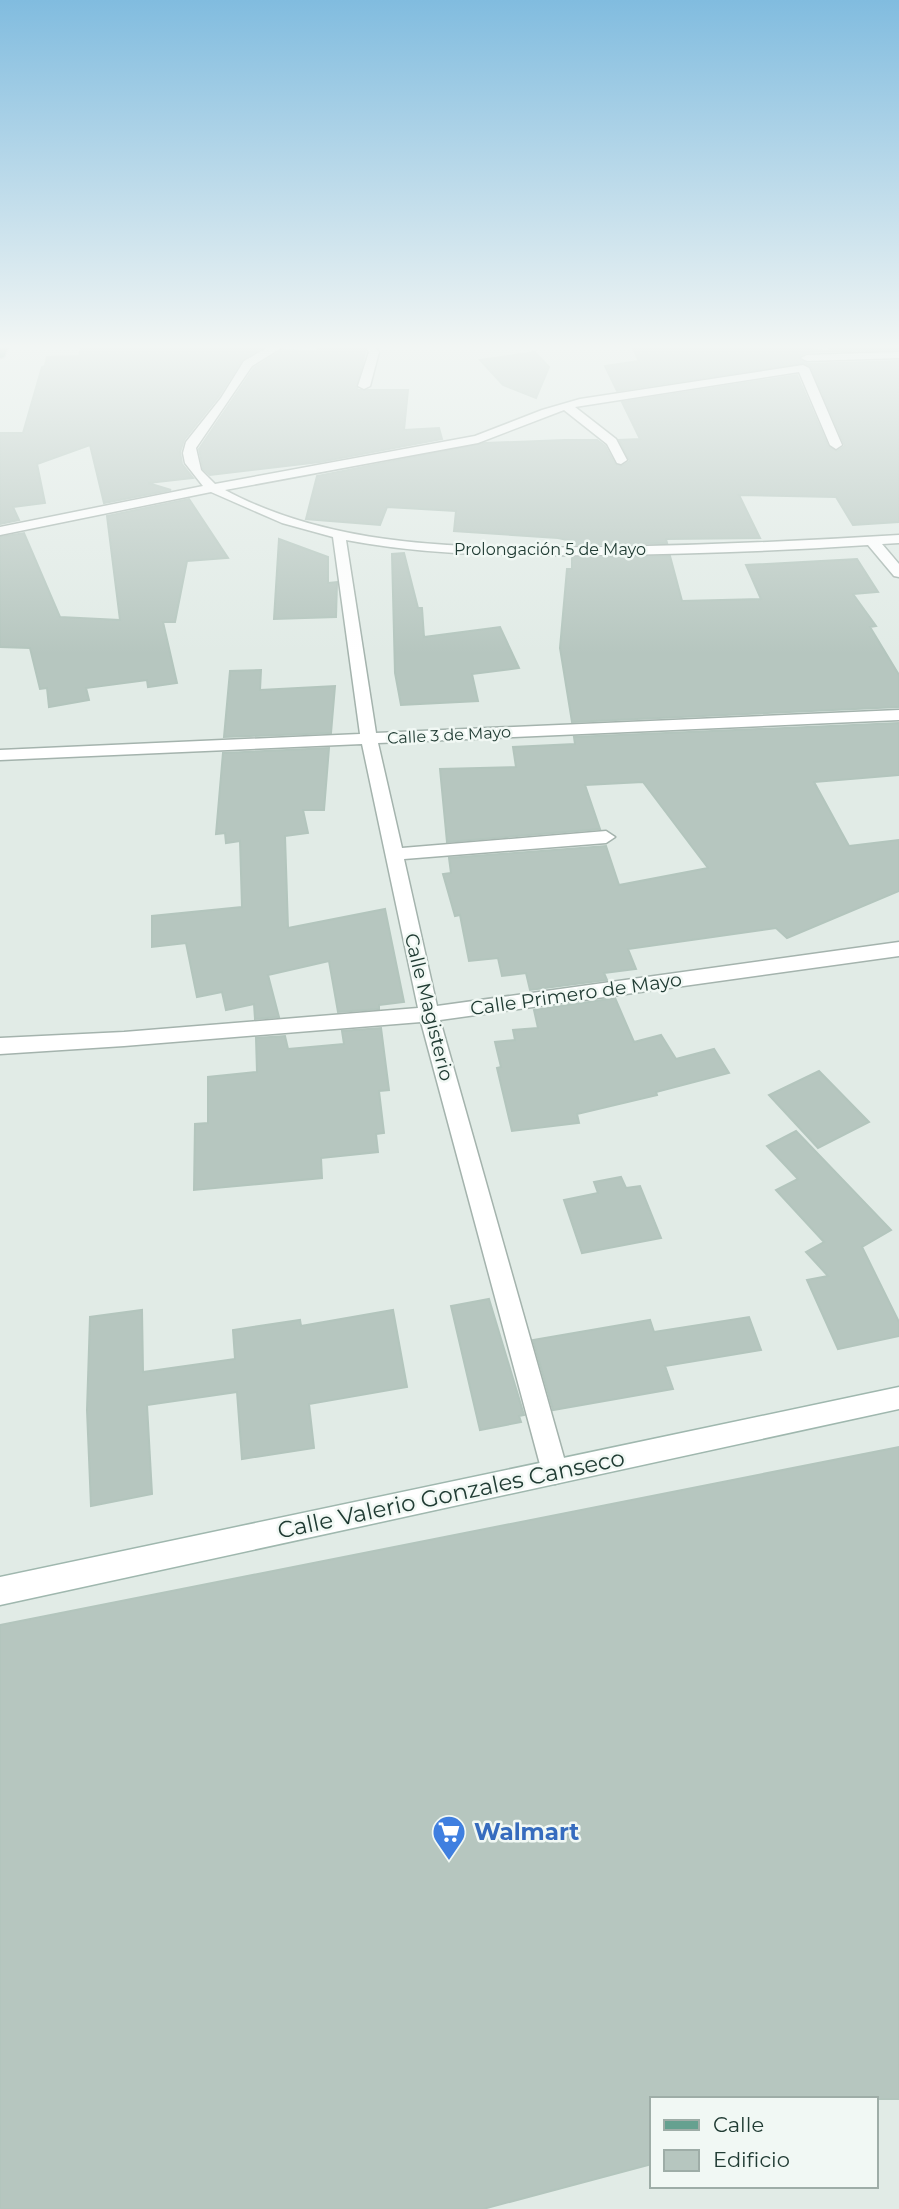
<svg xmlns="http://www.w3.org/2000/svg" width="899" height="2209" viewBox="0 0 899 2209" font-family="Montserrat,sans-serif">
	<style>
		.building { fill: #b6c6bf; stroke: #b3c5bd; stroke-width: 2 }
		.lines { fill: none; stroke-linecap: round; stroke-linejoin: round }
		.street-casing { stroke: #a4b3ad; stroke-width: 3 }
		.secondary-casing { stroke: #9fb7ae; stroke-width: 3 }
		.primary-casing { stroke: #c1c8c6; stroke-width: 3 }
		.street { fill: #fff; fill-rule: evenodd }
		.secondary { fill: #fff; fill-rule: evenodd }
		.primary { fill: #65a190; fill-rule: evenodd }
		.labels { text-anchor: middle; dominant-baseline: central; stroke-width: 5; stroke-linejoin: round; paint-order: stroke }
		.far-street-label { font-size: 16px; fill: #213c34; stroke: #f1f8f4 }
		.street-label { font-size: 19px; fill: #213c34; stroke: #f1f8f4 }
		.near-street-label { font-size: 23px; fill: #213c34; stroke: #f1f8f4 }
		.near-shop-label { font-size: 23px; font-weight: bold; fill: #366cbe; stroke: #f1f8f4; text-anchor: start }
	</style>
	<rect width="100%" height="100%" fill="#e1ebe6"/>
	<!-- building -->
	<g class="building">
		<polygon points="113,345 181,347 182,345 254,345 253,349 260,349 242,360 219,396 184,440 180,452 182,464 193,478 148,483 171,490 104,503 90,445 37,464 45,503 13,507 19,520 0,524 0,433 23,433 42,367 45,366 47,357 79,356 82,346"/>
		<polygon points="320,345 362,346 365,352 357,390 408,390 404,430 439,428 442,439 320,462 210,475 203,469 199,449 254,368 283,350 317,351"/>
		<polygon points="631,345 700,345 744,350 744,347 755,348 755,345 830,351 826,345 899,345 899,349 807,352 799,357 807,364 899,361 899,522 853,525 836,497 739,495 760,538 666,539 667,543 572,545 572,541 558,538 454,531 456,511 387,507 380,525 306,519 317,476 485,443 565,440 597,440 605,446 615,464 622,466 630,461 619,440 640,439 622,402 797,375 828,446 837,451 845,446 811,367 804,363 617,391 605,366 639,361"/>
		<polygon points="535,352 549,367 536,398 503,385 480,360"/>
		<polygon points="189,499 228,558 187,561 175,622 163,622 177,683 148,687 147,680 86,688 89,700 49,707 47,688 40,689 30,648 0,647 0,537 24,533 60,617 120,620 107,516"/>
		<polygon points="279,539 328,557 328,583 337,582 336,617 274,619"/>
		<polygon points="404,553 418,608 422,608 424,637 500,627 519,668 472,674 478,701 401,705 395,673 392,554"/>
		<polygon points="670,556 682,601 761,599 746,565 857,559 878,592 853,594 876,626 870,627 899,675 899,707 572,722 560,648 567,569 572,569 572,558"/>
		<polygon points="261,670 260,690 335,686 331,733 224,737 230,671"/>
		<polygon points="899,723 899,775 814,782 849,846 899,840 899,891 787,938 776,928 628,949 636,969 604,973 607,980 530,990 526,973 502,976 498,958 469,961 460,915 455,916 443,874 451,873 449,858 606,846 619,885 708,868 643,782 585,785 600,829 447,842 440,769 516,767 513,747 575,744 574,737"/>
		<polygon points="329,748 324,810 303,810 308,833 285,836 288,928 385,909 404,1002 379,1005 379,1009 338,1012 329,961 268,975 279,1017 255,1019 254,1004 226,1010 222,992 197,997 186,943 152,947 152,916 242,907 240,841 226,843 225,833 216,834 223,753"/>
		<polygon points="615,998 634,1042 661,1035 676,1059 714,1049 729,1073 656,1092 657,1095 577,1114 579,1123 512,1131 497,1068 501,1067 495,1042 515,1040 513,1030 538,1028 534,1010"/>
		<polygon points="381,1028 389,1090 379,1091 384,1133 376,1134 378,1152 321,1158 322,1178 194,1190 195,1124 208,1123 208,1077 257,1072 256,1038 285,1036 288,1049 344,1044 342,1031"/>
		<polygon points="819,1071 869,1122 818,1148 769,1095"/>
		<polygon points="796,1131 891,1230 862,1247 899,1322 899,1336 838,1349 807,1280 828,1276 806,1252 824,1242 776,1190 798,1179 767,1146"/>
		<polygon points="621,1177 626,1188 640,1186 661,1238 582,1253 564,1200 598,1193 594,1182"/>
		<polygon points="489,1299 524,1415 519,1416 521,1422 480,1430 451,1306"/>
		<polygon points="142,1310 143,1372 235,1359 233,1330 300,1320 301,1326 393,1310 407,1387 309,1404 314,1448 242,1459 237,1392 147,1405 152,1494 91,1506 87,1410 90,1317"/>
		<polygon points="749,1317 761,1350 665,1366 673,1389 553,1410 533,1340 650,1320 654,1332"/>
		<polygon points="899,1447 899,2099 652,2099 652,2164 483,2209 0,2209 0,1625"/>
	</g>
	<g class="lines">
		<defs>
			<g id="street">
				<path d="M272,345H286L252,366L196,448L201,470L215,484L475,436L542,410L580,399L803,365L809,368L842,445L836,449L830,445L799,372L575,407L616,439L627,460L621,464L617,463L607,444L564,410L478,443L225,490C341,552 481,548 608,547C705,545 802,541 899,535V543L882,544L899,564V577L894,576L868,545C779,551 691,554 602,555C516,556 430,556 346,540L376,733L899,710V720L378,743L402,848L606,831L615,837L606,843L404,859L437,1006L899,942V956L440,1020L568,1472L564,1481L555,1484L546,1481L542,1472L421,1022L124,1046L0,1054V1038L124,1032L418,1008L362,744L0,760V750L360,734L333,537L282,523L211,492L0,535V527L203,486L185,463L183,453L186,442L221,398L244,361Z"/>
				<polygon points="364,345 374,345 379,352 370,386 364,389 358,386 369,352"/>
				<polygon points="899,352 899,358 807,361 801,358 807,355"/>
			</g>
			<polygon id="secondary" points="899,1387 899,1409 0,1605 0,1577"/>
			<polygon id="primary" points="0,345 9,345 4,357 0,358"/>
		</defs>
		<!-- street casing -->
		<use href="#street" class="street-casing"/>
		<!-- secondary casing -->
		<use href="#secondary" class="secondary-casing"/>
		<!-- primary casing -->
		<use href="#primary" class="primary-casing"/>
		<!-- street -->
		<use href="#street" class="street"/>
		<!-- secondary -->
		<use href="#secondary" class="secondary"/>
		<!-- primary -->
		<use href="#primary" class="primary"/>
	</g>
	<!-- sky -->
	<linearGradient id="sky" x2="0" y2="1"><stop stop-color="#81bcdf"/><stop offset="0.53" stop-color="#f2f6f4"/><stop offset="1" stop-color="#f2f6f4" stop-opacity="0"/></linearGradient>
	<rect width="899" height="654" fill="url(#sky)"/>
	<!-- icons -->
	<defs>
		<symbol id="supermarket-pin" viewBox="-11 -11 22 30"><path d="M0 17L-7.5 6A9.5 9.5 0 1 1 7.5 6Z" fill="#3f7fe0" stroke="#f1f8f4"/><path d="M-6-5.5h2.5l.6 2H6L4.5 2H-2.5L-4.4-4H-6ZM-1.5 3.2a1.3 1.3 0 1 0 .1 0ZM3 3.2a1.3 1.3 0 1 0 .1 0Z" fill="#fff"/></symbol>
	</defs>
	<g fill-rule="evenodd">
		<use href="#supermarket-pin" x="430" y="1813" width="38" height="52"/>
	</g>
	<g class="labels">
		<!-- far-street labels -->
		<g class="far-street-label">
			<text x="550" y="549">Prolongación 5 de Mayo</text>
			<text transform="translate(449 735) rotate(-3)">Calle 3 de Mayo</text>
		</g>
		<!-- street labels -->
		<g class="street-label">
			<text transform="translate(576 994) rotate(-8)">Calle Primero de Mayo</text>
			<text transform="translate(429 1007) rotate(76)">Calle Magisterio</text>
		</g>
		<!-- near-street labels -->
		<g class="near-street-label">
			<text transform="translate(451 1494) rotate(-12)">Calle Valerio Gonzales Canseco</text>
		</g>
		<!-- near-shop labels -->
		<g class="near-shop-label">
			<text x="474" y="1832">Walmart</text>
		</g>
	</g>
	<!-- legend -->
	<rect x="650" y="2097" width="228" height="91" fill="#f1f8f4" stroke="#9eada7" stroke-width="2"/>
	<rect x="664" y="2120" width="35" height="10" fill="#65a190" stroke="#9eada7" stroke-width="2"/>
	<text x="713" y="2132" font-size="21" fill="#213c34">Calle</text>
	<rect x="664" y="2150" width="35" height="21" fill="#b6c6bf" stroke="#9eada7" stroke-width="2"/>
	<text x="713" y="2167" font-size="21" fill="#213c34">Edificio</text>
</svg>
